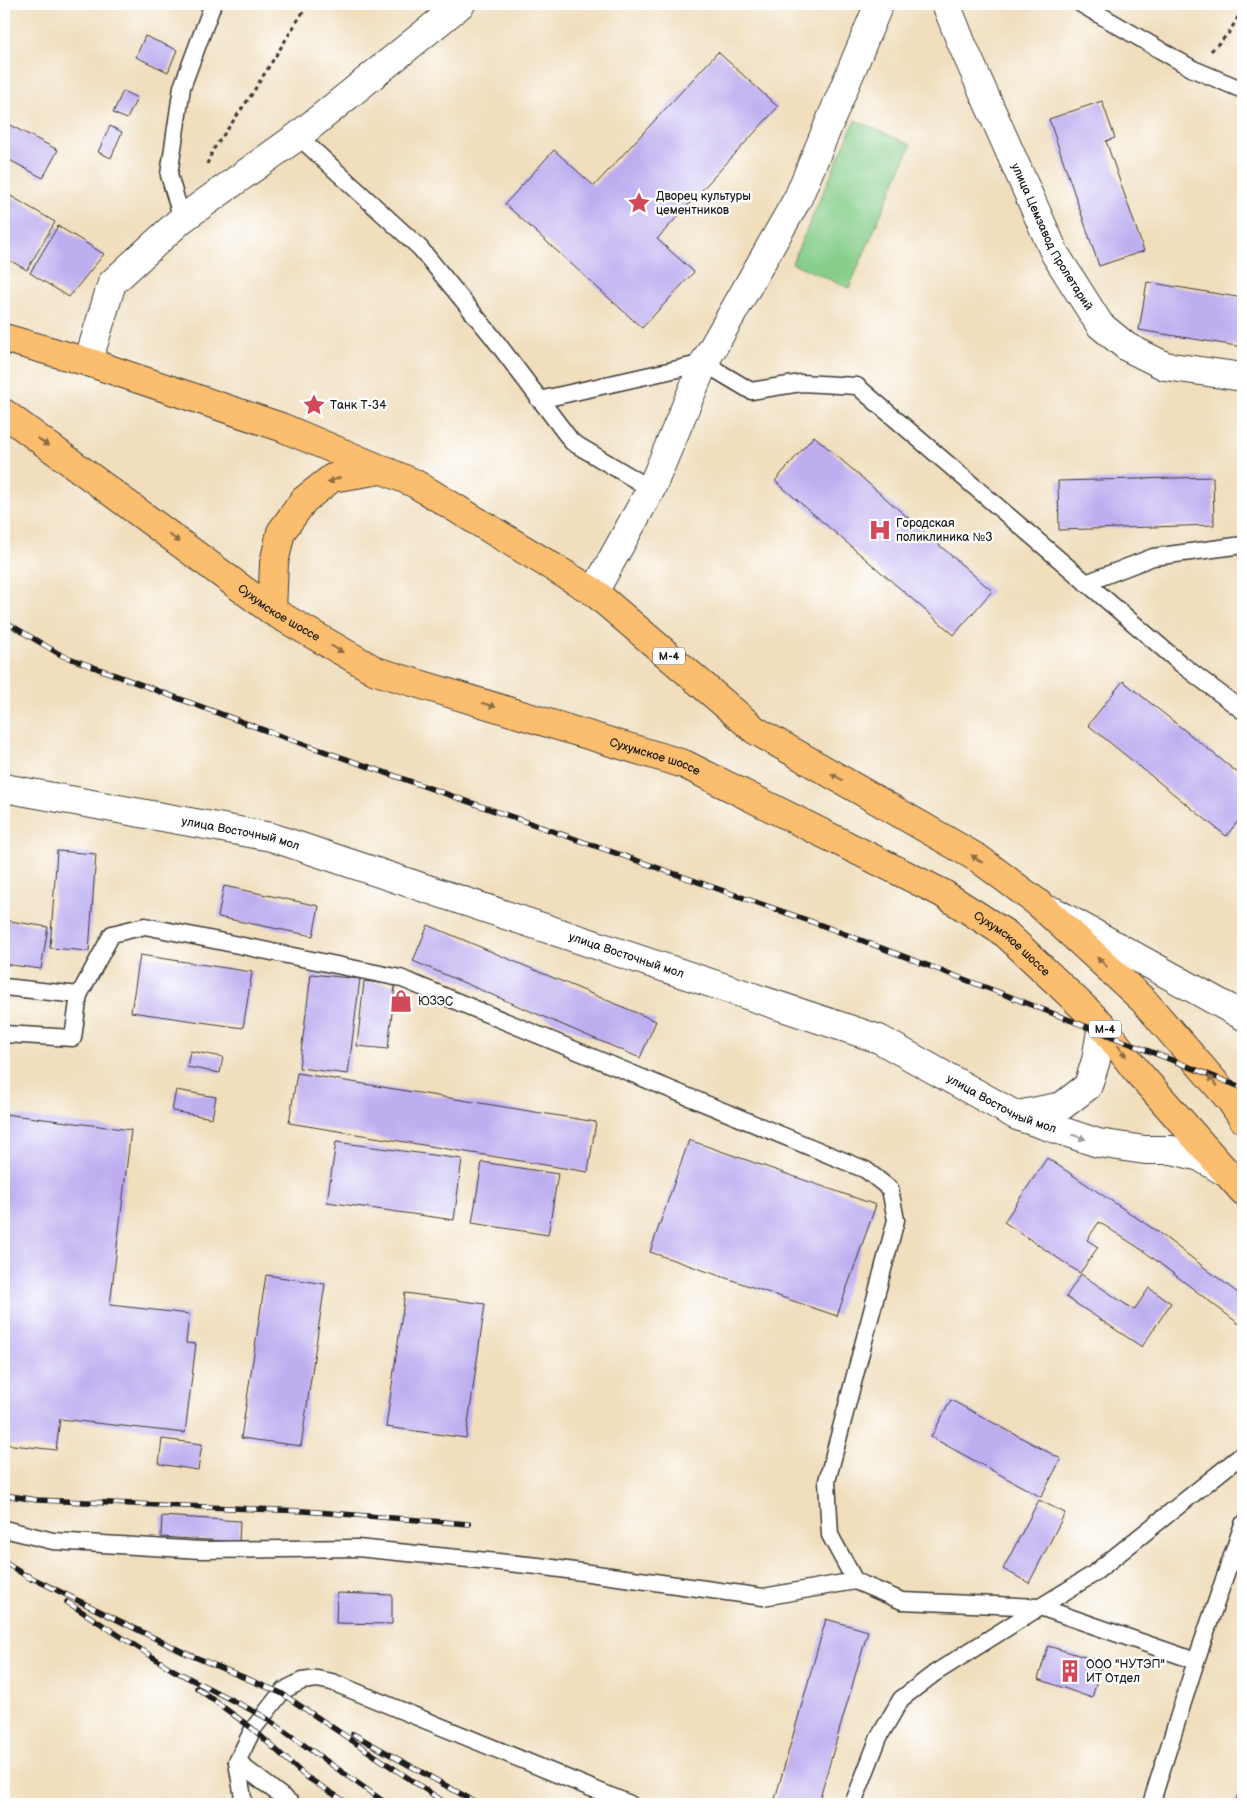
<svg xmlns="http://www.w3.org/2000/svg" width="1247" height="1808" viewBox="0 0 1247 1808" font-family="'Balsamiq Sans',sans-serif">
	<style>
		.green { fill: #86ce8a; stroke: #517553 }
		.building { fill: #beaef0 }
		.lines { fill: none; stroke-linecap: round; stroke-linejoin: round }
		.service-casing { stroke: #3c3934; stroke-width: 19 }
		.minor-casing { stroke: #3c3934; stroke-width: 30 }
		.trunk-casing { stroke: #3c3934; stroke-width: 30 }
		.path { stroke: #3c3934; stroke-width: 3; stroke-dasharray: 4 4; stroke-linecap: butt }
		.service { stroke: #fff; stroke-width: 16 }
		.minor { stroke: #fff; stroke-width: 28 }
		.trunk { stroke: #fbbd6e; stroke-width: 28 }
		.rail-casing { stroke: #1c1c1c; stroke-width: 5.5 }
		.rail { stroke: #fff; stroke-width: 4; stroke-dasharray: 11; stroke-linecap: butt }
		.oneway { fill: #8c6c45 }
		.oneway2 { fill: #999 }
		.labels { text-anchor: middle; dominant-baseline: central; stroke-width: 4.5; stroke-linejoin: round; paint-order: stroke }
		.shield { fill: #fff; stroke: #606060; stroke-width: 1 }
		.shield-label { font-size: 11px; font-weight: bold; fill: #1c1c1c }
		.poi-label { font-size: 12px; fill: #1c1c1c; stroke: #fff; text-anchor: start }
		.street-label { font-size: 12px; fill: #1c1c1c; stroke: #fff }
	</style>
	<rect width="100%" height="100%" fill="#fff"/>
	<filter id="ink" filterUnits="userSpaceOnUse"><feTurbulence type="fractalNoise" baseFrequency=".02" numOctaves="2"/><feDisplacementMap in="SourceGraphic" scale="10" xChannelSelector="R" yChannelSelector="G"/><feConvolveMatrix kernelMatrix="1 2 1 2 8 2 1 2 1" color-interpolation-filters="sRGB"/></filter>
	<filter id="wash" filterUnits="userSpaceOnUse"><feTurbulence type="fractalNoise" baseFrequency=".0096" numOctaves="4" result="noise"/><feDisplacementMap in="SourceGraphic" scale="20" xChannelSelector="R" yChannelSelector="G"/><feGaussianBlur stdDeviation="1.12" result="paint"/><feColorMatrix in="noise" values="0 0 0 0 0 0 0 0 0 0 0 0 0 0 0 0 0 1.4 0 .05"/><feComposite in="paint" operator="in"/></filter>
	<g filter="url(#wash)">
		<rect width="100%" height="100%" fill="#f0debd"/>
		<!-- green -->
		<polygon class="green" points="855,120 911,145 849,288 792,263"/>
		<g id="blocks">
			<!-- building -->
			<g class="building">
				<polygon points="145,36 177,50 168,72 136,57"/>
				<polygon points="718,52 778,107 657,239 694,272 642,328 505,204 554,150 594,186"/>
				<polygon points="123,91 137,98 127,119 113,113"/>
				<polygon points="1102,101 1115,138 1106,141 1144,251 1099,266 1049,119"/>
				<polygon points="4,122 58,150 43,178 4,157"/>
				<polygon points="110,126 122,132 111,158 98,152"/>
				<polygon points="4,192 55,222 27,270 4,257"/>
				<polygon points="58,226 104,254 69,297 30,273"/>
				<polygon points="1147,282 1243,298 1243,347 1139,330"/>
				<polygon points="814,436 992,591 954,635 775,481"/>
				<polygon points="1213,477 1214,525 1059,530 1058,481"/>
				<polygon points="1123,681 1243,777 1243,815 1226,836 1088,725"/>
				<polygon points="57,851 96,854 89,951 50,948"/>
				<polygon points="224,886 319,906 313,936 218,917"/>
				<polygon points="4,920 48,927 41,969 4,964"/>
				<polygon points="428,925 656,1021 640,1058 413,961"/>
				<polygon points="140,955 252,972 243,1028 131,1012"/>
				<polygon points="311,974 360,979 348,1074 299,1068"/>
				<polygon points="364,981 395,985 388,1049 357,1046"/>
				<polygon points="190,1051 223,1057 220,1073 187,1067"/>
				<polygon points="297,1073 596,1122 588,1172 289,1123"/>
				<polygon points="176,1090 216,1097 212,1118 172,1111"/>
				<polygon points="4,1114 131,1130 110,1305 189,1314 186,1343 196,1344 185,1433 60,1419 56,1450 4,1444"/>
				<polygon points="689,1140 876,1205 837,1316 650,1252"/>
				<polygon points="336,1142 462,1159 454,1220 327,1202"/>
				<polygon points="1047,1158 1158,1232 1243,1297 1243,1327 1145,1252 1099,1222 1087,1240 1098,1247 1080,1273 1004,1222"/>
				<polygon points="482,1162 558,1174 548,1235 472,1223"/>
				<polygon points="1081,1274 1134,1310 1149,1288 1171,1303 1142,1347 1066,1297"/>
				<polygon points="266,1275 325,1284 301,1446 241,1438"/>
				<polygon points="405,1293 485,1304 466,1438 386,1427"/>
				<polygon points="951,1400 1061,1459 1041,1497 931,1437"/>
				<polygon points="162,1439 202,1444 198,1470 159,1464"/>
				<polygon points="1039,1500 1065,1513 1029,1583 1003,1569"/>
				<polygon points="162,1516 240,1521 239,1542 161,1537"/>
				<polygon points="337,1593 392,1595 392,1624 336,1623"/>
				<polygon points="826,1619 868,1631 818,1804 793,1804 775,1799"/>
				<polygon points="1048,1646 1102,1662 1092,1698 1038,1679"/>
				<polygon points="1243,1785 1243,1804 1234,1804"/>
			</g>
		</g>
	</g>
	<g filter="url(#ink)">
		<use href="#blocks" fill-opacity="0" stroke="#3c3934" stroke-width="1"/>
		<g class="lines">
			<defs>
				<g id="service">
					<polyline points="1081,4 1193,69 1243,90"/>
					<polyline points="298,136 420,248 492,336 572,442 651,489"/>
					<polyline points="182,219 169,175 182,87 213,4"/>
					<polyline points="539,400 704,363 751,391 801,383 857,386 1181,664 1243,711"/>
					<polyline points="1086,583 1153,557 1243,545"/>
					<polyline points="4,987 79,995 112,934 145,926 400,978 866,1170 890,1189 896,1220 827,1481 830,1535 855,1581 902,1601 1040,1607 1092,1575 1243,1454"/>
					<polyline points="4,1034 73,1038 79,995"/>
					<polyline points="4,1529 53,1541 201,1550 357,1548 538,1566 763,1597 855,1581"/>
					<polyline points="237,1762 292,1804"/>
					<polyline points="244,1804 237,1762 253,1729 281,1693 288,1688 302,1681 317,1679 332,1682 630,1804"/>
					<polyline points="853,1804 879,1737 901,1699 935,1673 1040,1607 1196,1661"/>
					<polyline points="1151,1804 1196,1661 1243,1524"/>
				</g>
				<g id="minor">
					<path id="s1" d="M946,4L961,42L1055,254L1100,325L1127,347L1165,366L1243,377"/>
					<polyline points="88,362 112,283 182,219 298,136 461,4"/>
					<polyline points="594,592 651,489 704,363 798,198 879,4"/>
					<path id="s2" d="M4,788L271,837L879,1039L1017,1116L1098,1143L1145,1150H1172L1200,1157L1225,1172"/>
					<polyline points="1053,911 1243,1016"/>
					<polyline points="1018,1115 1062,1106 1088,1086 1096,1060 1102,1025"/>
				</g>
				<g id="trunk">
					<polyline points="4,338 88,362 281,427 414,483 594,592 755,730 979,859 1038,903 1144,1001 1231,1101 1243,1119"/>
					<path id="s3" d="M4,413L272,611L376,671L684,764L942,893L1006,934L1102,1025L1135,1069L1243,1191"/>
					<polyline points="272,611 274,563 281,532 304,500 332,478 381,470"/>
				</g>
			</defs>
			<!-- service casing -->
			<use href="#service" class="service-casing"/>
			<!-- minor casing -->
			<use href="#minor" class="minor-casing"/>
			<!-- trunk casing -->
			<use href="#trunk" class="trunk-casing"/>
			<!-- path -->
			<g class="path">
				<polyline points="1211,51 1228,34 1243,9"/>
				<polyline points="207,164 213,150 250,97 308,4"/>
			</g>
			<!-- service -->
			<use href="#service" class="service"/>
			<!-- minor -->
			<use href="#minor" class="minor"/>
			<!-- trunk -->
			<use href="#trunk" class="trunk"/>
			<defs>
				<g id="rail">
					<polyline points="4,621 61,655 272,733 821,925 1011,997 1243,1088"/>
					<polyline points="4,1495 37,1500 304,1511 469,1524"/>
					<polyline points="4,1562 31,1579"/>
					<polyline points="26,1575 183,1652 281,1693 447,1804"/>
					<polyline points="67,1602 173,1670 263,1716 387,1804"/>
					<polyline points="197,1688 253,1729 305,1776 349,1804"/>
					<polyline points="353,1734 479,1804"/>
				</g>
			</defs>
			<!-- rail casing -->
			<use href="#rail" class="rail-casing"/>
			<!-- rail -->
			<use href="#rail" class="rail"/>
		</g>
		<!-- one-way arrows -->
		<defs><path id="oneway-solid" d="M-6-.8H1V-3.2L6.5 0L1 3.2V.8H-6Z" transform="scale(1.25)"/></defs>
		<g class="oneway">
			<use href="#oneway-solid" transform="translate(43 442) rotate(36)"/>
			<use href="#oneway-solid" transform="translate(334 480) rotate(158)"/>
			<use href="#oneway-solid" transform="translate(174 538) rotate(37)"/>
			<use href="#oneway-solid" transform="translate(337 649) rotate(30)"/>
			<use href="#oneway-solid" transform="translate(489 705) rotate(17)"/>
			<use href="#oneway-solid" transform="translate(837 777) rotate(-150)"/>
			<use href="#oneway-solid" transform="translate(977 859) rotate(-147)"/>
			<use href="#oneway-solid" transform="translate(1102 962) rotate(-137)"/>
			<use href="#oneway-solid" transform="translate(1122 1051) rotate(53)"/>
			<use href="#oneway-solid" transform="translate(1213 1081) rotate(-131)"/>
		</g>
		<use class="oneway2" href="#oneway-solid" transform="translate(1079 1137) rotate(19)"/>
	</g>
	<!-- icons -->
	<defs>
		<symbol id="sight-bare" viewBox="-9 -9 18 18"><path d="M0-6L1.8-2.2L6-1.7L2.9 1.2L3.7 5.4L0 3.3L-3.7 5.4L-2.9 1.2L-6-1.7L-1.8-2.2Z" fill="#d1495b" stroke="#fff" stroke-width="2.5" paint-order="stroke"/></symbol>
		<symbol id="hospital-bare" viewBox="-9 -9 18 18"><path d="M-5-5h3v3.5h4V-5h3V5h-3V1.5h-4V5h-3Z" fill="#d1495b" stroke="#fff" stroke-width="2.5" paint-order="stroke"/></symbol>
		<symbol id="shop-bare" viewBox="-9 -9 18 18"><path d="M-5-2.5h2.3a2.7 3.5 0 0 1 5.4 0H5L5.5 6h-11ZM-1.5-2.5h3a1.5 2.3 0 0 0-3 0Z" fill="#d1495b" stroke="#fff" stroke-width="2.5" paint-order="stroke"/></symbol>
		<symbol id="building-bare" viewBox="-9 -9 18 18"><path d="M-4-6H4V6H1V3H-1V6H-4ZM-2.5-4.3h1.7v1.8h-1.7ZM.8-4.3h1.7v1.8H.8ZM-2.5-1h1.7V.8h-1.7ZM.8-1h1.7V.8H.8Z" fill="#d1495b" stroke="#fff" stroke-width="2.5" paint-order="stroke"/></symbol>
	</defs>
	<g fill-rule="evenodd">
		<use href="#sight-bare" x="623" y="187" width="32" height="32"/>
		<use href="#sight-bare" x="298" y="389" width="32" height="32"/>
		<use href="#hospital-bare" x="864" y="514" width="32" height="32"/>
		<use href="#shop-bare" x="385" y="985" width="32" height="32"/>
		<use href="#building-bare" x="1054" y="1655" width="32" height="32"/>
	</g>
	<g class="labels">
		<!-- shield labels -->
		<g class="shield">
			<rect x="653" y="647.5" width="32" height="17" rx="4"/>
			<rect x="1089" y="1020.5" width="32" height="17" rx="4"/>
		</g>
		<g class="shield-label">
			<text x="669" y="656">М-4</text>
			<text x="1105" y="1029">М-4</text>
		</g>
		<!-- poi labels -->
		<g class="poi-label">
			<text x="656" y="196">Дворец культуры<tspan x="656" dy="14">цементников</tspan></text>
			<text x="330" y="405">Танк Т-34</text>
			<text x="896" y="523">Городская<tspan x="896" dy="14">поликлиника №3</tspan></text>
			<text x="418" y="1001">ЮЗЭС</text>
			<text x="1086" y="1664">ООО "НУТЭП"<tspan x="1086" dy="14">ИТ Отдел</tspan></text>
		</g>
		<!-- street labels -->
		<g class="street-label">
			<text stroke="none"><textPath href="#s1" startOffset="256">улица Цемзавод Пролетарий</textPath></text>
			<text stroke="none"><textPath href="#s3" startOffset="340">Сухумское шоссе</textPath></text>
			<text stroke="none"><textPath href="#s3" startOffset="745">Сухумское шоссе</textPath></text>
			<text stroke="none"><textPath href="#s2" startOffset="241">улица Восточный мол</textPath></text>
			<text stroke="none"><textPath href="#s3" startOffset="1150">Сухумское шоссе</textPath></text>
			<text stroke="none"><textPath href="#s2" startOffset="646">улица Восточный мол</textPath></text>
			<text stroke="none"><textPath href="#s2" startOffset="1051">улица Восточный мол</textPath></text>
		</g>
	</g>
	<!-- margin -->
	<rect width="1247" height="1808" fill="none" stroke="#fff" stroke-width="20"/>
</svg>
